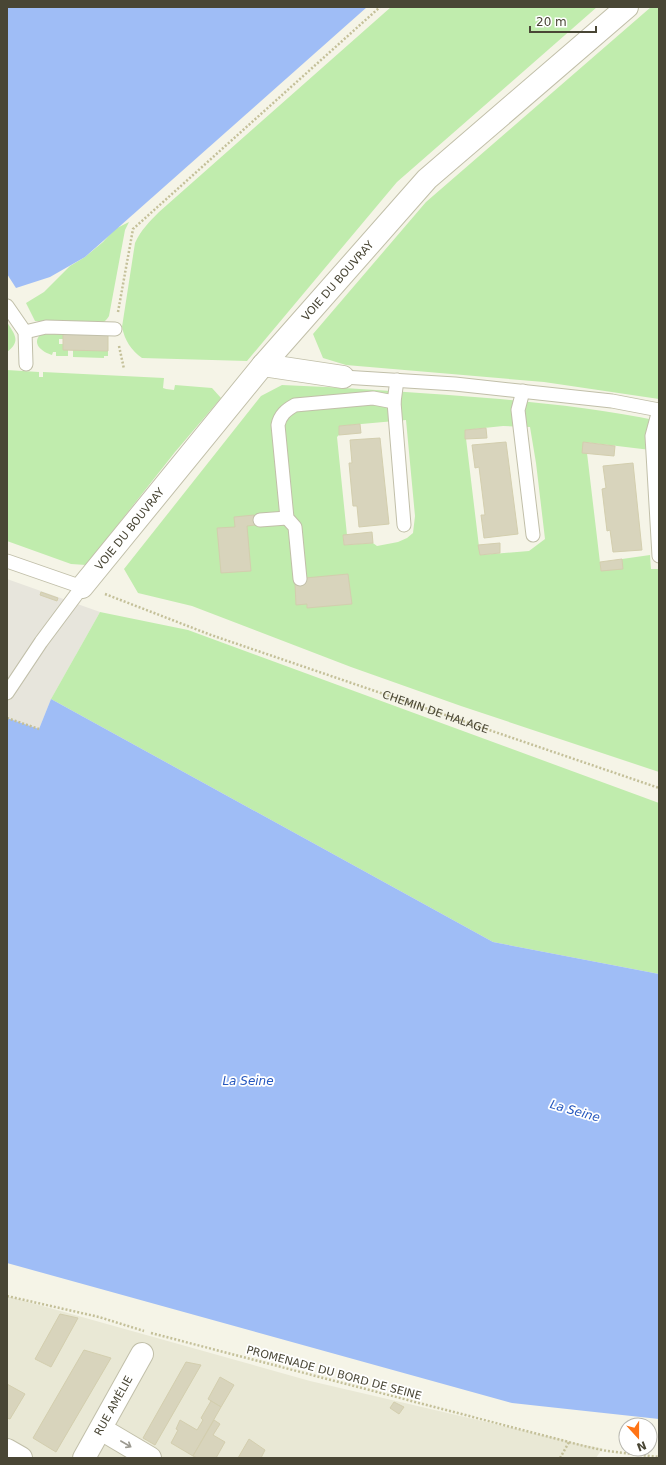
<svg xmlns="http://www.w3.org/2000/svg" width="666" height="1465" viewBox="0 0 666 1465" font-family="'DejaVu Sans',sans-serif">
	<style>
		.residential { fill: #e9e8d5 }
		.industrial { fill: #e7e5dc }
		.green { fill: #c0ecad; fill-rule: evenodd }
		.water { fill: #9fbdf6 }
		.building { fill: #d8d4bc; stroke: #d3ceae }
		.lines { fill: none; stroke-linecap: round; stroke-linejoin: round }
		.service-casing { stroke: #c1bfa9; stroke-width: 15 }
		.minor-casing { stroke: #c1bfa9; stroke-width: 24 }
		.path { stroke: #c4c099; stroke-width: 2.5; stroke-dasharray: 2 2; stroke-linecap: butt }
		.service { stroke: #fff; stroke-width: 13 }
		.minor { stroke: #fff; stroke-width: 22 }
		.oneway { stroke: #9b9990 }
		.labels { text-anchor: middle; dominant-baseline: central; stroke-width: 3.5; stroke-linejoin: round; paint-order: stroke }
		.street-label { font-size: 11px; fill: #494635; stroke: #fff }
		.water-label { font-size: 12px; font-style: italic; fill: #2557be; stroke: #fff }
	</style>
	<rect width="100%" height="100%" fill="#f5f4e7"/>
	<!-- residential -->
	<polygon class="residential" points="7,1296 310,1381 602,1449 596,1458 7,1458"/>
	<!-- industrial -->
	<polygon class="industrial" points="7,579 100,612 51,699 39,729 7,718"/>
	<!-- green -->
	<g class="green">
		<path d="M391,7H597L397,182L247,361L142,358C131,350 125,341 122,327L135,243C141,230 149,222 159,212Z"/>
		<polygon points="651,7 659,7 659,399 544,382 346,365 323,358 313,334 426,202"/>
		<path d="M129,222L125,230L109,316C106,321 103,323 98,323L35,321L26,303L44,292L70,266L85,257L103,242L115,229Z"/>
		<path d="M7,322C14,334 22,341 7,352Z"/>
		<path d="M63,332V339H59V344H63V350H68V356H56V352H53L52,355C42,352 30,343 42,333Z"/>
		<polygon points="73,350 108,351 108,356 104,356 104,358 73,357"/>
		<polygon points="7,370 39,372 39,377 43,377 43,372 164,378 163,388 166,389 174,390 175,385 212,388 221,398 175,452 86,565 71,564 7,541"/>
		<path d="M282,385C355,388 427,393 500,399C553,404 607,410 659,421V451L584,442L587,453L601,571L622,559L650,555L651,569H659V772L461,706L351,667L192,606L138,593L124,569L261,396ZM406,420L415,516L413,533L407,538L398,542L377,546L373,543L344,545L343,535H347L337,437L339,435V426ZM503,426L530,427L536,463L545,539L529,551L480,555L465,430Z"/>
		<polygon points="100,612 188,630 659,803 659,974 493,942 51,699"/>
	</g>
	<!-- water -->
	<g class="water">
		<polygon points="7,7 367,7 85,257 50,277 16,288 7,274"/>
		<polygon points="51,699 493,942 659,974 659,1419 512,1403 7,1263 7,718 39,729"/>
	</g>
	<!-- building -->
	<g class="building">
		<polygon points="63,333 108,335 108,351 63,350"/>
		<polygon points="360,424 361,433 339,435 339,426"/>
		<polygon points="486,428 487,438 465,439 465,430"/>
		<polygon points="380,438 389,524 359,527 357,506 353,506 349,463 352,463 350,440"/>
		<polygon points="506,442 518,534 484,538 481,515 485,515 479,467 475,468 472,445"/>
		<polygon points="583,442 615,446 614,456 582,453"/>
		<polygon points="633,463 642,550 613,552 610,530 607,531 602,489 606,488 603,466"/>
		<polygon points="254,515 255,525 247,526 251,571 221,573 217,528 235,527 234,517"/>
		<polygon points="372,532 373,543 344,545 343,535"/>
		<polygon points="500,543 500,553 480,555 478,545"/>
		<polygon points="622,559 623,569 601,571 600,562"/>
		<polygon points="348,574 352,604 307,608 307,604 296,605 295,584 305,583 305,578"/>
		<polygon points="41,592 58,598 57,601 40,595"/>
		<polygon points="60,1314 78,1318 51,1367 35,1359"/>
		<polygon points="84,1350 111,1358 56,1452 33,1438"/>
		<polygon points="186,1362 201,1365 155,1445 143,1438"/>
		<polygon points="220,1377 234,1385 221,1407 208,1399"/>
		<polygon points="7,1384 25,1394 10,1419 7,1418"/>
		<polygon points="211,1401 221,1407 193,1456 171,1443 178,1430 176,1429 180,1420 197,1430 203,1420 201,1418"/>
		<polygon points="394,1402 404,1407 399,1414 390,1408"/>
		<polygon points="214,1420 220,1424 213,1435 225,1442 216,1458 197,1458 193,1456"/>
		<polygon points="249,1439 265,1450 261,1458 238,1458"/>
	</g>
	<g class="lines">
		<defs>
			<g id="service">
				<polyline points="7,306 25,332 26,364"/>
				<polyline points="25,332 46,327 115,329"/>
				<polyline points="343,377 455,384 612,401 659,410"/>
				<polyline points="397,380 394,402 404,525"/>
				<polyline points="523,391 518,410 533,535"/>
				<polyline points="659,410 652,436 659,556"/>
				<polyline points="260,520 287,518"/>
				<polyline points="7,561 82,587 41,642 7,693"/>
				<path d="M300,579L295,527L287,518L278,425C280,415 286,410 295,405L373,398L394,402"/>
			</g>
			<g id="minor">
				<polyline points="263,365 343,377"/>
				<path id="s2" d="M82,587L263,365L427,179L627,7"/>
				<polyline points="101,1429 150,1458"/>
				<polyline points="7,1450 21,1458"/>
				<path id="s3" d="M84,1458L142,1354"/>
			</g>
		</defs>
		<!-- service casing -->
		<use href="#service" class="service-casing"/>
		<!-- minor casing -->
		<use href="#minor" class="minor-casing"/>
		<!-- path -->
		<g class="path">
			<polyline points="118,312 133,229 380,7"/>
			<polyline points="119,346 124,369"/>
			<path id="s1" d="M105,594L211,635L659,788"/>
			<polyline points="7,718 39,729"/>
			<polyline points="7,1296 99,1317 144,1331"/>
			<polyline points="151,1333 584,1446 607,1451 659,1457"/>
			<polyline points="560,1458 569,1442"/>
		</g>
		<!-- service -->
		<use href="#service" class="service"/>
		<!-- minor -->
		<use href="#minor" class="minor"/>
	</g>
	<!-- one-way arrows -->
	<defs><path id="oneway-shaft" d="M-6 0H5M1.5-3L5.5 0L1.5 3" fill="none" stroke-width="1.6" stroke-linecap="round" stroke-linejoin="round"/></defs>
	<use class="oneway" href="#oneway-shaft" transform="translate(126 1444) rotate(30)"/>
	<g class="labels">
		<!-- street labels -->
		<g class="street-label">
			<text stroke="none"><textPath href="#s2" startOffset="399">VOIE DU BOUVRAY</textPath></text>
			<text stroke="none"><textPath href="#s2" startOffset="75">VOIE DU BOUVRAY</textPath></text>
			<text stroke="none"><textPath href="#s1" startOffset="351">CHEMIN DE HALAGE</textPath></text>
			<text transform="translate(334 1373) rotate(15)">PROMENADE DU BORD DE SEINE</text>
			<text stroke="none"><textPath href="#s3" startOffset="60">RUE AMÉLIE</textPath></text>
		</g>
		<!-- water labels -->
		<g class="water-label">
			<text x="248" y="1081">La Seine</text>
			<text transform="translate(575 1111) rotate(16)">La Seine</text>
		</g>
	</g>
	<!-- border -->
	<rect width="666" height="1465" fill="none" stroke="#494635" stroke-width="16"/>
	<!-- north arrow -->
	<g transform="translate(638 1437) rotate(159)"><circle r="19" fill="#ffffff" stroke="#b6b5ae"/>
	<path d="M0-3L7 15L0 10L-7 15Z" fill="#ff7314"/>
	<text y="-6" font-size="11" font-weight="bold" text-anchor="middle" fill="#494635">N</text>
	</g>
	<!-- scale -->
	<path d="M530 26v6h66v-6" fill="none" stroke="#494635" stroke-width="2"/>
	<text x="536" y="26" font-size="12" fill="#494635" stroke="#ffffff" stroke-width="3" paint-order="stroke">20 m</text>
</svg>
